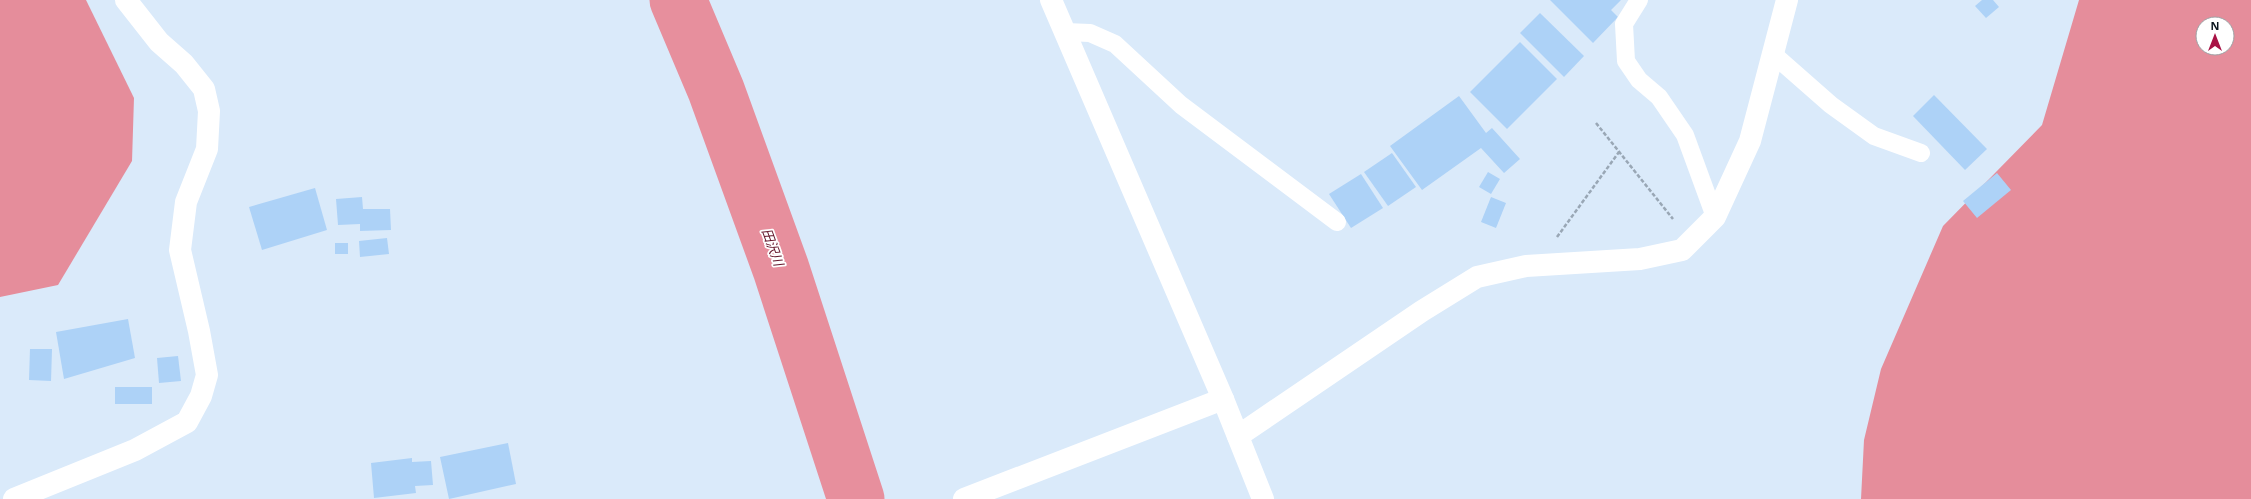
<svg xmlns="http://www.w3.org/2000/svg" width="2251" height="499" viewBox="0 0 2251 499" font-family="'Open Sans','Noto Sans JP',sans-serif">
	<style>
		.forest { fill: #e58d9b; fill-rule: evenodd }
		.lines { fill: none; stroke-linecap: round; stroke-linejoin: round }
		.river { stroke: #e78f9d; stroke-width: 57 }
		.building { fill: #add2f7 }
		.path { stroke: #99a7b5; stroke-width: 2.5; stroke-dasharray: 4 2; stroke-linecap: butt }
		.service { stroke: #fff; stroke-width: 18 }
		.minor { stroke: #fff; stroke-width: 22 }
		.tertiary { stroke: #fff; stroke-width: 22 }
		.labels { text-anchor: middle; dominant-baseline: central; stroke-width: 3.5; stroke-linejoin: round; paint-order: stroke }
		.water-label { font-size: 13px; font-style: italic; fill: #63152a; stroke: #fff }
	</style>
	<rect width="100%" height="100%" fill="#daeafa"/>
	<!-- forest -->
	<g class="forest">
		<polygon points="0,0 86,0 134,98 132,161 58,285 0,297"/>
		<path d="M2079,0H2251V499H1861L1864,440L1881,369L1943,226L2042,125ZM2203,24H2227V48H2203Z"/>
	</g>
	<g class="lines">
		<!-- river -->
		<polyline class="river" points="678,0 716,90 781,269 856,499"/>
	</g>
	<!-- building -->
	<g class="building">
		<polygon points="1550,0 1621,0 1611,10 1618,17 1593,43"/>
		<polygon points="1982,0 1993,0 1999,7 1986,18 1975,6"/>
		<polygon points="1540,13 1584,56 1564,77 1520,33"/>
		<polygon points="1520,42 1557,79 1507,129 1470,92"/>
		<polygon points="1934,95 1987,149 1965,170 1913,116"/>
		<polygon points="1459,96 1486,133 1492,128 1520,159 1504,173 1481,148 1422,190 1390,146"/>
		<polygon points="1392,153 1416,187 1388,206 1364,172"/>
		<polygon points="1488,172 1500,179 1491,194 1479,187"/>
		<polygon points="1997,173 2011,190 1977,218 1963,201"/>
		<polygon points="1361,174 1383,208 1351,228 1329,194"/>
		<polygon points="315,188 327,230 262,250 249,207"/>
		<polygon points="362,197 363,209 390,209 391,230 360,231 360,224 338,225 336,199"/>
		<polygon points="1491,197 1506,203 1496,228 1481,222"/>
		<polygon points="387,238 389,254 360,257 359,241"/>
		<rect x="335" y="243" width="13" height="11"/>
		<polygon points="128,319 135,358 64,379 56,332"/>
		<polygon points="30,349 52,349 51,381 29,380"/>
		<polygon points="178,356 181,381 159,383 157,358"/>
		<rect x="115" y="387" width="37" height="17"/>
		<polygon points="508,443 516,484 449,499 440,457"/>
		<polygon points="412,458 412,462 431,461 433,485 415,486 416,493 374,498 371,463"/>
	</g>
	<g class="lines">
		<!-- path -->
		<g class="path">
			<polyline points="1596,123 1673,219"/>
			<polyline points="1557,237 1619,152"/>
		</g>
		<!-- service -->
		<g class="service">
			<polyline points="1639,0 1624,24 1626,61 1639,80 1659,97 1685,135 1715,217"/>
			<polyline points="1065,32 1090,33 1115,44 1181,105 1337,222"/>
			<polyline points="1773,54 1831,105 1874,136 1921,153"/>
		</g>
		<!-- minor -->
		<g class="minor">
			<polyline points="1238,436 1422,311 1477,277 1526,266 1640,259 1682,250 1715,217 1750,141 1787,0"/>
			<polyline points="14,499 135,450 187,422 201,396 207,375 199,331 180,250 186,202 207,149 209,111 204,89 184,64 159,42 126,0"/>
			<polyline points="964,499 1223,399"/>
		</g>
		<!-- tertiary -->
		<polyline class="tertiary" points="1051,0 1223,399 1263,499"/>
	</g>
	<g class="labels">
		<!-- water labels -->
		<g class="water-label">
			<text transform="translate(773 247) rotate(70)">田沢川</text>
		</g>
	</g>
	<!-- north arrow -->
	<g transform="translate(2215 36)"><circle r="19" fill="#ffffff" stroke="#9ea2a5"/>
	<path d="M0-3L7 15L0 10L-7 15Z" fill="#a81245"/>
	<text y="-6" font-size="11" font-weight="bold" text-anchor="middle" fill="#0c161f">N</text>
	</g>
</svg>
